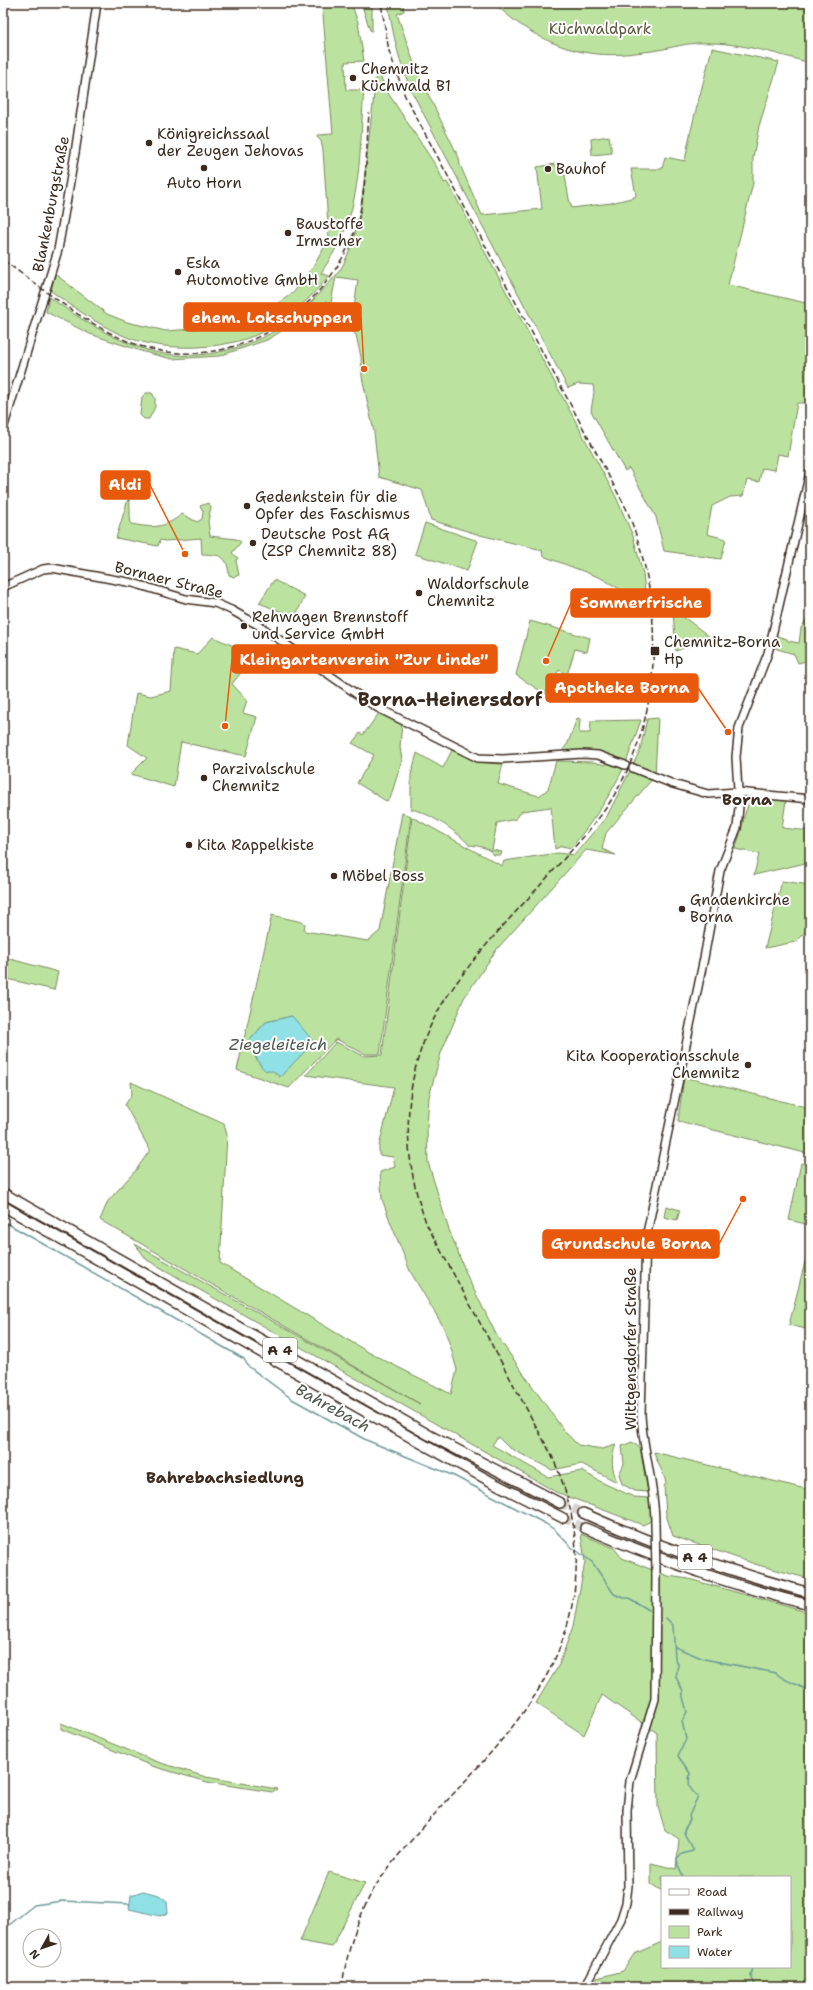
<svg xmlns="http://www.w3.org/2000/svg" width="813" height="1990" viewBox="0 0 813 1990" font-family="'Shantell Sans',sans-serif">
	<style>
		.green { fill: #bbe39f; stroke: #7b865e; fill-rule: evenodd }
		.water { fill: #8fe1e6; stroke: #6d9896 }
		.lines { fill: none; stroke-linecap: round; stroke-linejoin: round }
		.stream { stroke: #6d9896; stroke-width: 1.5 }
		.highway-tunnel { stroke: #d8d4d2; stroke-width: 9; stroke-dasharray: 9 4.5; stroke-linecap: butt }
		.secondary-casing { stroke: #3b2a1e; stroke-width: 10 }
		.highway-casing { stroke: #3b2a1e; stroke-width: 12 }
		.secondary { stroke: #fff; stroke-width: 7 }
		.highway { stroke: #fff; stroke-width: 9 }
		.rail { stroke: #3b2a1e; stroke-width: 1.5; stroke-dasharray: 6 3; stroke-linecap: butt }
		.secondary-bridge-casing { stroke: #3b2a1e; stroke-width: 10; stroke-linecap: butt }
		.secondary-bridge { stroke: #fff; stroke-width: 7 }
		.poi-dot { fill: #3b2a1e; stroke: #fff; stroke-width: 1.5 }
		.labels { text-anchor: middle; dominant-baseline: central; stroke-width: 4; stroke-linejoin: round; paint-order: stroke }
		.shield { fill: #fff; stroke: #766a62; stroke-width: 1 }
		.shield-label { font-size: 14px; font-weight: bold; fill: #3b2a1e }
		.park-label { font-size: 15px; fill: #5b583e; stroke: #fff }
		.poi-label { font-size: 15px; fill: #3b2a1e; stroke: #fff; text-anchor: start }
		.street-label { font-size: 15px; fill: #3b2a1e; stroke: #fff }
		.neighbourhood-label { font-size: 16px; font-weight: bold; fill: #3b2a1e; stroke: #fff }
		.water-label { font-size: 16px; font-style: italic; fill: #505850; stroke: #fff }
		.district-label { font-size: 19px; font-weight: bold; fill: #3b2a1e; stroke: #fff }
		.leader { fill: none; stroke: #e8590c; stroke-width: 1.5 }
		.callout-dot { fill: #e8590c; stroke: #fff; stroke-width: 1.5 }
		.callout { fill: #e8590c; stroke: #e8590c; stroke-width: 1.5 }
		.callout-label { font-size: 16px; text-anchor: middle; font-weight: bold; fill: #fff }
	</style>
	<rect width="100%" height="100%" fill="#fff"/>
	<filter id="ink" filterUnits="userSpaceOnUse"><feTurbulence type="fractalNoise" baseFrequency=".025" numOctaves="2"/><feDisplacementMap in="SourceGraphic" scale="8" xChannelSelector="R" yChannelSelector="G"/><feConvolveMatrix kernelMatrix="1 2 1 2 8 2 1 2 1" color-interpolation-filters="sRGB"/></filter>
	<g filter="url(#ink)">
		<!-- green -->
		<g class="green">
			<path d="M322,3H351L358,22L364,61L345,62L346,90H364C360,136 362,184 346,227C340,243 330,259 321,273L329,276C291,321 258,344 198,347C174,348 152,346 129,338C101,327 76,309 51,291L55,274L107,314L127,322L166,331L232,326L270,309L294,292L313,267L329,239L323,150L321,141L317,137V135L333,134Z"/>
			<polygon points="361,3 372,3 372,31 370,30"/>
			<path d="M388,3H403L404,11L397,14L416,69L459,158L460,165L482,215L542,209L537,167L556,164L558,171L564,170L569,199L572,208L611,203L635,197L636,195L631,169H662L665,157L685,161C691,123 703,86 712,48L779,62L759,126L753,157V183L728,285L810,304V340L808,348H810V376L807,389L810,391L807,403H797L788,456L778,454L775,470L762,468L759,482L747,480L743,496L730,497L712,506L707,534L726,539L721,559L664,551L656,517L629,468L625,471L591,411L594,392L593,385L578,384L568,388L412,92C399,63 393,35 388,3Z"/>
			<path d="M494,3H810V63C774,53 735,41 697,43C682,44 667,49 652,51C635,53 615,56 598,54C558,51 522,30 494,3Z"/>
			<path d="M376,67L388,93L438,169L444,183L447,182L454,194L616,497L633,536L643,574L647,605L601,578L543,556L542,550L480,535L431,520L422,490L379,477L374,432L362,377L361,357L356,335L351,330L358,280L336,277L331,303L325,302L323,319L303,318L267,340L219,356L172,359L144,352L90,334L46,312L49,297C80,319 110,338 147,350C203,367 276,343 314,299C323,288 338,276 343,265C362,227 363,186 368,145C371,119 375,93 376,67Z"/>
			<polygon points="609,136 612,153 592,155 591,139"/>
			<polygon points="146,393 152,393 155,398 155,407 149,419 144,419 140,415 142,397"/>
			<path d="M129,496C131,506 129,514 131,524C154,528 163,529 182,514L197,522L202,519L203,511L200,506L208,503L211,507L208,521L210,536L236,539L241,542L232,553L238,558L236,561L239,575L234,577L229,575C227,555 221,555 202,554L201,538L165,541L160,540L158,546L116,538Z"/>
			<polygon points="425,523 478,541 467,571 415,554"/>
			<polygon points="274,580 305,596 295,617 259,603"/>
			<polygon points="673,612 677,612 714,640 701,641 676,651"/>
			<polygon points="810,614 810,660 798,663 794,654 774,648 777,636 787,639 788,641 799,643 801,628"/>
			<polygon points="530,621 590,638 587,652 575,649 567,675 559,670 545,694 516,675"/>
			<polygon points="213,637 255,655 232,684 247,700 243,713 257,717 246,756 181,742 174,787 131,774 147,758 128,745 136,693 151,696 171,691 174,649 197,654"/>
			<polygon points="379,713 402,722 400,747 402,760 390,799 386,801 357,783 374,755 352,743 360,733 363,735"/>
			<polygon points="577,718 580,719 579,733 590,733 591,721 641,720 626,763 598,754 560,754 568,743"/>
			<polygon points="658,718 655,776 633,765 640,750 647,719"/>
			<path d="M453,748C471,760 481,763 503,764L498,784L539,796L548,789L556,761L593,762L605,765L610,762L624,767C609,798 593,821 571,848L562,846L555,849L551,807L522,811L516,819L497,823L492,850L502,852L501,855H494C488,847 479,846 469,845C459,832 427,812 411,809V775L417,753L443,768Z"/>
			<path d="M631,769L654,777L606,833L602,849L616,855L586,850L497,949L464,998L441,1053L429,1097L427,1128L428,1162L448,1227L468,1278L497,1336L564,1431L578,1445L602,1449L616,1445C610,1458 612,1469 617,1482L582,1464L552,1470L508,1447L498,1437L492,1445L548,1477L582,1471L603,1483L634,1497L650,1498L651,1521L643,1525L556,1492L147,1260L135,1244L420,1404L100,1220L108,1201L136,1170L150,1150L125,1105L132,1094L131,1082L224,1124L227,1135L220,1263L368,1352L451,1394L457,1370L450,1345L444,1328L410,1271L390,1221L382,1199L380,1172L395,1167L393,1157L379,1155V1146L394,1087L306,1075L336,1042L364,1056L382,1055L412,817L502,866L504,861L558,853L574,855L607,816Z"/>
			<path d="M751,798L786,800L782,828L810,831V862L754,875L759,854L735,849C742,832 743,814 751,798Z"/>
			<path d="M402,813L411,816L380,1054H365L336,1039L289,1088L237,1070L272,915L302,922L305,924L304,931L368,941L380,931ZM292,1016L273,1070C258,1072 254,1053 249,1041L266,1022Z"/>
			<polygon points="782,881 810,885 810,927 795,942 765,948"/>
			<polygon points="3,957 58,972 54,990 3,978"/>
			<polygon points="684,1077 810,1108 809,1154 678,1121"/>
			<polygon points="801,1163 810,1166 810,1225 789,1220"/>
			<polygon points="666,1206 680,1210 677,1220 664,1217"/>
			<polygon points="806,1258 810,1259 810,1330 789,1325"/>
			<polygon points="632,1442 640,1448 648,1492 635,1491 622,1484 619,1474 624,1464 622,1446"/>
			<path d="M654,1452L810,1490V1579L758,1565L673,1536L666,1515L664,1486L666,1484C664,1472 657,1463 654,1452Z"/>
			<polygon points="581,1534 614,1548 622,1558 668,1576 689,1579 810,1613 810,1987 591,1987 597,1978 623,1971 634,1954 662,1942 662,1967 790,1967 790,1877 662,1877 662,1891 651,1884 651,1863 676,1869 679,1839 665,1830 658,1807 657,1733 602,1695 584,1735 536,1703 559,1665 573,1626 585,1562"/>
			<polygon points="61,1723 155,1761 206,1777 277,1789 272,1792 207,1782 152,1766 61,1729"/>
			<polygon points="329,1872 365,1883 332,1947 300,1941"/>
		</g>
		<!-- water -->
		<g class="water">
			<path d="M292,1016L314,1042L280,1077L273,1071C262,1072 262,1067 257,1059C253,1052 250,1049 249,1041L266,1022Z"/>
			<polygon points="143,1891 159,1895 167,1901 168,1913 160,1916 129,1909 131,1895"/>
		</g>
		<g class="lines">
			<!-- stream -->
			<g class="stream">
				<polyline points="3,1221 244,1359 248,1366 292,1399 366,1440 454,1476 546,1524 555,1530 570,1546 592,1562 614,1594 623,1598 629,1598 649,1610"/>
				<path d="M666,1618L673,1625L675,1659L678,1664L676,1677L683,1691V1697L687,1712L682,1721L686,1739L678,1756L690,1773C688,1784 689,1790 698,1796L689,1816L690,1820L684,1830C684,1839 693,1843 693,1851L682,1854L677,1858L678,1866L683,1877"/>
				<path d="M675,1647L704,1659L776,1673C786,1683 800,1683 810,1693"/>
				<polyline points="3,1930 34,1905 62,1901 130,1904"/>
				<polyline points="753,1967 751,1976 756,1987"/>
			</g>
			<!-- highway-tunnel -->
			<g class="highway-tunnel">
				<polyline points="560,1503 583,1513"/>
				<polyline points="563,1518 585,1528"/>
			</g>
			<defs>
				<g id="secondary">
					<polyline points="3,429 58,250 75,153 97,3"/>
					<polyline points="3,587 43,569 52,568 133,583 186,599 215,603 231,610 260,626 358,695 378,708 478,758 503,759 582,754 598,755 625,765"/>
					<polyline points="633,768 673,784 708,794 737,792 810,799"/>
					<path d="M655,1523C655,1486 643,1451 641,1415L646,1238L704,958L720,871L737,828L739,807L736,757L739,728L768,653L810,472"/>
					<polyline points="585,1987 621,1919 626,1903 628,1886 627,1810 630,1781 655,1699 656,1573"/>
				</g>
				<g id="highway">
					<polyline points="3,1193 429,1435 560,1503"/>
					<polyline points="3,1206 419,1442 490,1481 563,1518"/>
					<path d="M583,1513C656,1546 732,1572 810,1593"/>
					<path d="M585,1528C658,1559 733,1586 810,1605"/>
				</g>
			</defs>
			<!-- secondary casing -->
			<use href="#secondary" class="secondary-casing"/>
			<!-- highway casing -->
			<use href="#highway" class="highway-casing"/>
			<!-- secondary -->
			<use href="#secondary" class="secondary"/>
			<!-- highway -->
			<use href="#highway" class="highway"/>
			<!-- rail -->
			<g class="rail">
				<path d="M3,260C43,289 81,321 127,341C219,380 320,322 354,233C367,200 366,149 369,113"/>
				<path d="M342,1987C346,1955 356,1923 371,1894C386,1868 406,1846 426,1824C491,1750 564,1689 575,1585C580,1540 570,1495 551,1454L427,1225C397,1148 402,1061 450,992C480,948 519,909 554,870C573,848 594,827 610,802C665,716 665,600 626,508L405,96L389,51L381,3"/>
			</g>
			<defs>
				<polyline id="secondary-bridge" points="655,1523 656,1573"/>
			</defs>
			<!-- secondary-bridge casing -->
			<use href="#secondary-bridge" class="secondary-bridge-casing"/>
			<!-- secondary-bridge -->
			<use href="#secondary-bridge" class="secondary-bridge"/>
		</g>
	</g>
	<!-- markers -->
	<g class="poi-dot">
		<circle cx="353" cy="78" r="4"/>
		<circle cx="149" cy="143" r="4"/>
		<circle cx="204" cy="168" r="4"/>
		<circle cx="548" cy="169" r="4"/>
		<circle cx="288" cy="233" r="4"/>
		<circle cx="178" cy="272" r="4"/>
		<circle cx="247" cy="506" r="4"/>
		<circle cx="253" cy="543" r="4"/>
		<circle cx="419" cy="593" r="4"/>
		<circle cx="244" cy="626" r="4"/>
		<rect x="650" y="646" width="10" height="10" rx="2"/>
		<circle cx="204" cy="778" r="4"/>
		<circle cx="189" cy="845" r="4"/>
		<circle cx="334" cy="876" r="4"/>
		<circle cx="682" cy="909" r="4"/>
		<circle cx="748" cy="1065" r="4"/>
	</g>
	<g class="labels">
		<!-- shield labels -->
		<g class="shield">
			<rect x="263" y="1338" width="34" height="24" rx="3"/>
			<rect x="678" y="1545" width="34" height="24" rx="3"/>
		</g>
		<g class="shield-label">
			<text x="280" y="1350">A 4</text>
			<text x="695" y="1557">A 4</text>
		</g>
		<!-- park labels -->
		<g class="park-label">
			<text x="600" y="29">Küchwaldpark</text>
		</g>
		<!-- poi labels -->
		<g class="poi-label">
			<text x="361" y="69">Chemnitz<tspan x="361" dy="17">Küchwald B1</tspan></text>
			<text x="157" y="134">Königreichssaal<tspan x="157" dy="17">der Zeugen Jehovas</tspan></text>
			<text x="556" y="169">Bauhof</text>
			<text x="204" y="183" text-anchor="middle">Auto Horn</text>
			<text x="296" y="224">Baustoffe<tspan x="296" dy="17">Irmscher</tspan></text>
			<text x="186" y="263">Eska<tspan x="186" dy="17">Automotive GmbH</tspan></text>
			<text x="255" y="497">Gedenkstein für die<tspan x="255" dy="17">Opfer des Faschismus</tspan></text>
			<text x="261" y="534">Deutsche Post AG<tspan x="261" dy="17">(ZSP Chemnitz 88)</tspan></text>
			<text x="427" y="584">Waldorfschule<tspan x="427" dy="17">Chemnitz</tspan></text>
			<text x="252" y="617">Rehwagen Brennstoff<tspan x="252" dy="17">und Service GmbH</tspan></text>
			<text x="664" y="642">Chemnitz-Borna<tspan x="664" dy="17">Hp</tspan></text>
			<text x="212" y="769">Parzivalschule<tspan x="212" dy="17">Chemnitz</tspan></text>
			<text x="197" y="845">Kita Rappelkiste</text>
			<text x="342" y="876">Möbel Boss</text>
			<text x="690" y="900">Gnadenkirche<tspan x="690" dy="17">Borna</tspan></text>
			<text x="740" y="1056" text-anchor="end">Kita Kooperationsschule<tspan x="740" dy="17">Chemnitz</tspan></text>
		</g>
		<!-- street labels -->
		<g class="street-label">
			<text transform="translate(51 204) rotate(-79)">Blankenburgstraße</text>
			<text transform="translate(169 580) rotate(14)">Bornaer Straße</text>
			<text transform="translate(631 1349) rotate(-90)">Wittgensdorfer Straße</text>
		</g>
		<!-- neighbourhood labels -->
		<g class="neighbourhood-label">
			<text x="747" y="799">Borna</text>
			<text x="225" y="1477">Bahrebachsiedlung</text>
		</g>
		<!-- water labels -->
		<g class="water-label">
			<text x="278" y="1044">Ziegeleiteich</text>
			<text transform="translate(333 1408) rotate(29)">Bahrebach</text>
		</g>
		<!-- district labels -->
		<g class="district-label">
			<text x="450" y="699">Borna-Heinersdorf</text>
		</g>
	</g>
	<!-- callouts -->
	<path class="leader" d="M364 369L361 317M185 554L150 485M546 661L571 603M225 726L232 659M728 732L698 688M743 1199L719 1244"/>
	<g class="callout-dot">
		<circle cx="364" cy="369" r="4"/>
		<circle cx="185" cy="554" r="4"/>
		<circle cx="546" cy="661" r="4"/>
		<circle cx="225" cy="726" r="4"/>
		<circle cx="728" cy="732" r="4"/>
		<circle cx="743" cy="1199" r="4"/>
	</g>
	<g class="callout">
		<rect x="184" y="303" width="177" height="28" rx="4"/>
		<rect x="101" y="471" width="49" height="28" rx="4"/>
		<rect x="571" y="589" width="139" height="28" rx="4"/>
		<rect x="232" y="645" width="265" height="28" rx="4"/>
		<rect x="546" y="674" width="152" height="28" rx="4"/>
		<rect x="543" y="1230" width="176" height="28" rx="4"/>
	</g>
	<g class="callout-label">
		<text x="272" y="323">ehem. Lokschuppen</text>
		<text x="125" y="490">Aldi</text>
		<text x="641" y="608">Sommerfrische</text>
		<text x="364" y="665">Kleingartenverein "Zur Linde"</text>
		<text x="622" y="693">Apotheke Borna</text>
		<text x="631" y="1249">Grundschule Borna</text>
	</g>
	<!-- margin -->
	<rect width="813" height="1990" fill="none" stroke="#fff" stroke-width="16"/>
	<rect x="8" y="8" width="797" height="1974" fill="none" stroke="#3b2a1e" stroke-width="1.5" filter="url(#ink)"/>
	<!-- legend -->
	<rect x="661" y="1876" width="130" height="92" fill="#ffffff" stroke="#b1aaa5"/>
	<rect x="669" y="1889" width="20" height="6" fill="#ffffff" stroke="#b1aaa5"/>
	<text x="697" y="1896" font-size="12" fill="#3b2a1e">Road</text>
	<rect x="669" y="1909" width="20" height="6" fill="#3b2a1e" stroke="#b1aaa5"/>
	<text x="697" y="1916" font-size="12" fill="#3b2a1e">Railway</text>
	<rect x="669" y="1926" width="20" height="12" fill="#bbe39f" stroke="#b1aaa5"/>
	<text x="697" y="1936" font-size="12" fill="#3b2a1e">Park</text>
	<rect x="669" y="1946" width="20" height="12" fill="#8fe1e6" stroke="#b1aaa5"/>
	<text x="697" y="1956" font-size="12" fill="#3b2a1e">Water</text>
	<!-- north arrow -->
	<g transform="translate(42 1948) rotate(230)"><circle r="19" fill="#ffffff" stroke="#b1aaa5"/>
	<path d="M0-3L7 15L0 10L-7 15Z" fill="#3b2a1e"/>
	<text y="-6" font-size="11" font-weight="bold" text-anchor="middle" fill="#3b2a1e">N</text>
	</g>
</svg>
